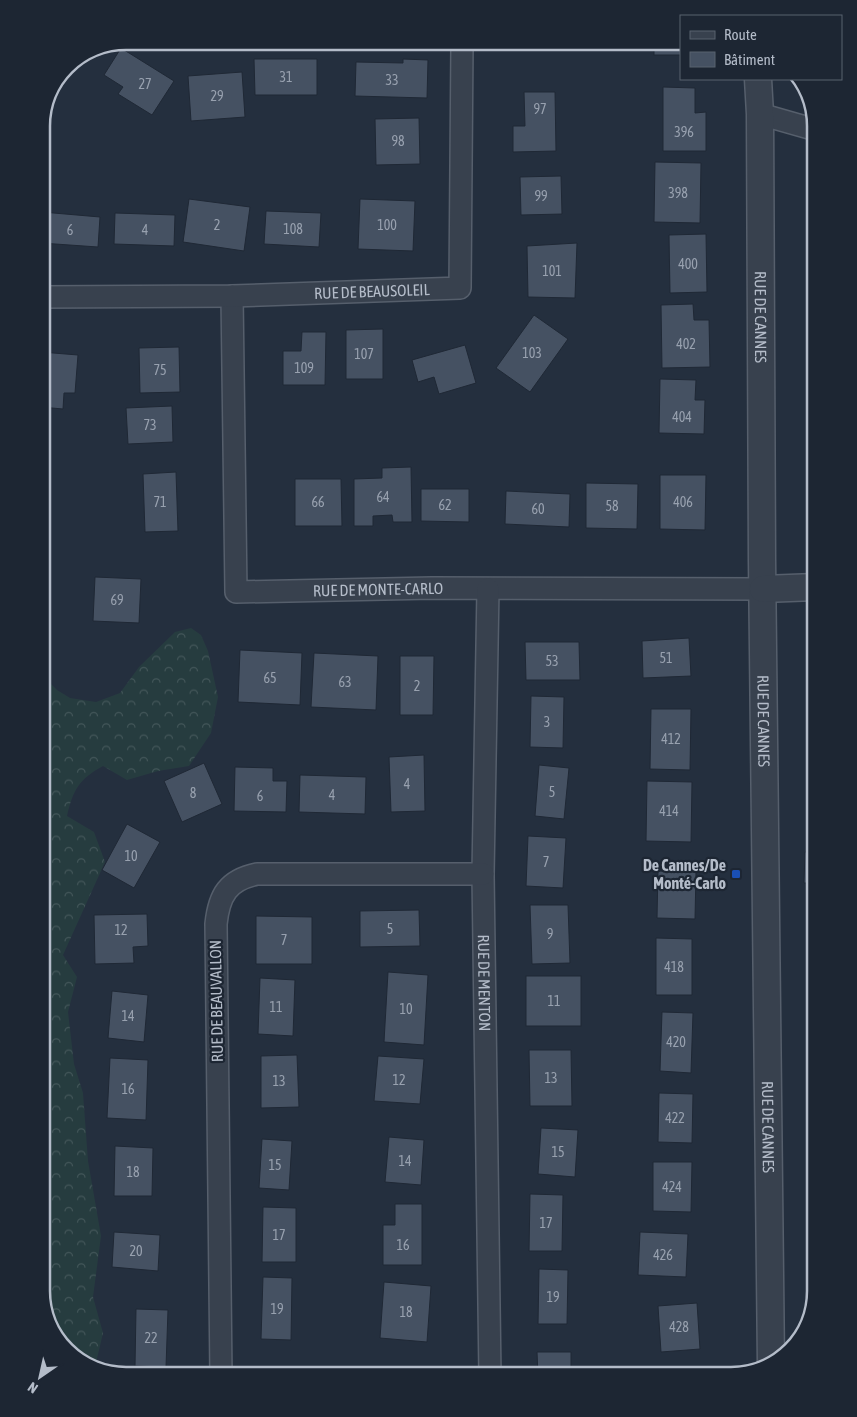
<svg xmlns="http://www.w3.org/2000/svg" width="857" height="1417" viewBox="0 0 857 1417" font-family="'Asap Condensed',sans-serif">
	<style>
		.forest { fill: url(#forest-crowns) }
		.building { fill: #455162; stroke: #1f2835 }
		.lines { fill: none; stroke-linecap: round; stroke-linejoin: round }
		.minor-casing { stroke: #565f6c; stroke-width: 24 }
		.tertiary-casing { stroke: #565f6c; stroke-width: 29 }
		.minor { stroke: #38414e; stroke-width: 21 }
		.tertiary { stroke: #38414e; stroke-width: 26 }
		.transit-dot { fill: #1a4fb4; stroke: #1d2633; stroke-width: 2 }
		.labels { text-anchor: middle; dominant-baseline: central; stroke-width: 4.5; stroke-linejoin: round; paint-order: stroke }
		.number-label { font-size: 14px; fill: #98a1af }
		.street-label { font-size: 16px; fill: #b4bcc9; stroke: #1d2633 }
		.poi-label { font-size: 16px; font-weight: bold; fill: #b4bcc9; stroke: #1d2633; text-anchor: end }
		.rim { fill: none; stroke: #b4bcc9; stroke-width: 2.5 }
	</style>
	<defs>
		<pattern id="forest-crowns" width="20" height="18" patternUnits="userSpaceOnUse" patternTransform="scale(1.25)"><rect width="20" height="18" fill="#263c3f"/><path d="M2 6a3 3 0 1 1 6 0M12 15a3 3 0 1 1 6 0" fill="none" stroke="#435659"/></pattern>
	</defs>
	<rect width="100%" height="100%" fill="#242f3e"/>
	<!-- forest -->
	<path class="forest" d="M191,628L201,635L208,651L218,697L211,733L189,766L158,771L127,780L103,766C79,779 73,790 67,816L94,832L105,862L63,955L77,977L68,1012L74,1064L83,1093L88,1161L101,1236L93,1297L103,1333L95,1367L79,1361L50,1328L41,1291V674L57,690L70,698L96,702L120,693L139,667L175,632Z"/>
	<!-- building -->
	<g class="building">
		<rect x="654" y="42" width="27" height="13"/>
		<polygon points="555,43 555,47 516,47 516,44"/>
		<polygon points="121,48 174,81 152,115 118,94 123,87 104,75"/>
		<polygon points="254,59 317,59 317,95 255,95"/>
		<polygon points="403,59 428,60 427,98 355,96 356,62 403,63"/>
		<polygon points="242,72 245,117 191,121 188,76"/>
		<polygon points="663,87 695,88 695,113 706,112 706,151 663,151"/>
		<polygon points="524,92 555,92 556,151 513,152 513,126 525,126"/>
		<polygon points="419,118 420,164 376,165 375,119"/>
		<polygon points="655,162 701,163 700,223 654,222"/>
		<polygon points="561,176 562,214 521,215 520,177"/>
		<polygon points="189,199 250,207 244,251 183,242"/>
		<polygon points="360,199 415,201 413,251 358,249"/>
		<polygon points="266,211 321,213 319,247 264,244"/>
		<polygon points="42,212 100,217 98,247 41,243"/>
		<polygon points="115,213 175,215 174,246 114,244"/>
		<polygon points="811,220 816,220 816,290 814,290"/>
		<polygon points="706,234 707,292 670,293 669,235"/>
		<polygon points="577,243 575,298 528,297 527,246"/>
		<polygon points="693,304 694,320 709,320 710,367 662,368 661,305"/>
		<polygon points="534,315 568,339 530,392 496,368"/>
		<rect x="810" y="320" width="6" height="72"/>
		<polygon points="383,329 383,379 346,379 346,330"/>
		<polygon points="302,332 326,332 325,385 283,385 283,351 301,351"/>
		<polygon points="465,345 476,383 439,394 434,377 418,382 412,360"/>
		<polygon points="179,347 180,392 140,393 139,348"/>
		<polygon points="41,352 78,355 75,393 64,393 63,409 41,407"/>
		<polygon points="660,379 696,380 695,400 705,400 704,434 659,433"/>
		<polygon points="172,406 173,442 128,444 126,408"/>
		<polygon points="411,467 412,522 393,522 392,515 373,516 373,526 354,526 354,479 382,478 382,468"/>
		<polygon points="176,472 178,531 145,532 143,474"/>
		<polygon points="660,475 706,475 705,530 660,529"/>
		<polygon points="295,479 341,479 342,526 295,526"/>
		<polygon points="586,483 638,484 637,529 586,528"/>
		<polygon points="421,489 469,489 469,522 421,521"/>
		<polygon points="506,491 570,494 569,527 505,524"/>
		<polygon points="95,577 141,579 139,623 93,621"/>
		<polygon points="689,638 691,676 643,678 642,641"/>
		<polygon points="525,642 579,642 580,680 526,680"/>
		<polygon points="240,650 302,653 300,705 238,702"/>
		<polygon points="314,653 378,656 376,710 311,707"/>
		<polygon points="400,656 434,656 433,715 400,715"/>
		<polygon points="813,690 816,690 816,716 812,716"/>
		<polygon points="531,696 564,697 563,748 530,747"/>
		<polygon points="651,709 691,709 690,770 650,769"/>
		<polygon points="424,755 425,811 391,812 389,757"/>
		<polygon points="204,763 222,804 182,822 164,781"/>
		<polygon points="539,765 569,768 564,819 535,816"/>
		<polygon points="235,767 273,768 273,781 287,781 286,812 234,811"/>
		<polygon points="300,775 366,777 365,814 299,812"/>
		<polygon points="647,781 692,782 691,842 646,841"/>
		<polygon points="127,824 160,842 134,888 102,870"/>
		<polygon points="528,836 566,838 563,888 526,886"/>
		<polygon points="805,852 816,852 816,883 804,883"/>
		<polygon points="658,871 696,872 695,919 657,918"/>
		<polygon points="530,905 568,905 570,963 532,964"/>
		<polygon points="419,910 420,946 360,947 360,911"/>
		<polygon points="147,914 148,946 133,947 134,963 95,964 94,915"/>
		<polygon points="256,916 312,917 312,964 256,964"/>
		<polygon points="656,938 692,939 692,995 656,995"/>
		<polygon points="388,972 428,975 424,1045 384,1042"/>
		<rect x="526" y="976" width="55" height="50"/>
		<polygon points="260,978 295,980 293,1036 258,1034"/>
		<polygon points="112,991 148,995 144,1042 108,1038"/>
		<polygon points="662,1012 693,1013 691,1073 660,1071"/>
		<polygon points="529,1050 571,1050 572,1106 530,1106"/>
		<polygon points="297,1055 299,1107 261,1108 261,1056"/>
		<polygon points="378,1056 424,1059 420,1104 374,1101"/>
		<polygon points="110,1058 148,1060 146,1120 107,1118"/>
		<polygon points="659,1093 693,1094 692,1143 658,1142"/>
		<polygon points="541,1128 578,1130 575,1177 538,1174"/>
		<polygon points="389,1137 424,1140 421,1185 385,1182"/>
		<polygon points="262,1139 292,1141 289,1190 259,1188"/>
		<polygon points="115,1146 153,1148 152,1196 114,1196"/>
		<polygon points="653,1162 692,1162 691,1212 653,1211"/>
		<polygon points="530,1194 563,1195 562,1251 529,1251"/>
		<polygon points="395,1204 422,1204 422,1265 383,1265 383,1225 395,1225"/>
		<polygon points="263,1207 296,1208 296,1262 262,1262"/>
		<polygon points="114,1232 160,1235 158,1271 112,1267"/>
		<polygon points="640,1232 688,1234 686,1277 638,1275"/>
		<polygon points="539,1269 568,1270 567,1324 538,1324"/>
		<polygon points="263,1277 292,1278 291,1340 261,1339"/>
		<polygon points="384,1282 431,1286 427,1342 380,1338"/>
		<polygon points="697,1303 700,1349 661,1352 658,1306"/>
		<polygon points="136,1309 168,1310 166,1367 135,1366"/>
		<polygon points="537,1352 571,1352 571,1376 538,1376"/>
		<polygon points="260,1367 314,1368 313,1376 260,1376"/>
		<polygon points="374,1367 432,1369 432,1376 374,1376"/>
		<rect x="653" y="1370" width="40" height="6"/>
	</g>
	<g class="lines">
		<defs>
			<g id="minor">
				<polyline points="760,114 816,130"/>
				<path id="s1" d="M232,296L236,592L432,588L763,589"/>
				<path id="s2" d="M41,297L232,296L460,288L462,44"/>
				<path id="s3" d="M488,589L483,874L490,1376"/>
				<path d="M221,1376L216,924C219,895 228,880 257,874H483"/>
			</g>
			<g id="tertiary">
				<path id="s4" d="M758,79L760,114L762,560L771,1365"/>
				<polyline points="763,589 816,587"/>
			</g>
		</defs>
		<!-- minor casing -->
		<use href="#minor" class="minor-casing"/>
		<!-- tertiary casing -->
		<use href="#tertiary" class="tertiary-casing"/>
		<!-- minor -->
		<use href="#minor" class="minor"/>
		<!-- tertiary -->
		<use href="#tertiary" class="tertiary"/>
	</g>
	<!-- markers -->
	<rect class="transit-dot" x="731" y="869" width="10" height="10" rx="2.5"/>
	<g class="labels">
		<!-- number labels -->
		<g class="number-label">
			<text x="286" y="77">31</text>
			<text x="392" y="80">33</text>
			<text x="145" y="84">27</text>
			<text x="217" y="96">29</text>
			<text x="540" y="109">97</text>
			<text x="684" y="132">396</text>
			<text x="398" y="141">98</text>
			<text x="678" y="193">398</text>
			<text x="541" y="196">99</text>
			<text x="217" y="225">2</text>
			<text x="387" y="225">100</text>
			<text x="293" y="229">108</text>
			<text x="70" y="230">6</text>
			<text x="145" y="230">4</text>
			<text x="688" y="264">400</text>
			<text x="552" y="271">101</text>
			<text x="686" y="344">402</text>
			<text x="532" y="353">103</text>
			<text x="364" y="354">107</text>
			<text x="304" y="368">109</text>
			<text x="160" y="370">75</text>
			<text x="682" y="417">404</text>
			<text x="150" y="425">73</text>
			<text x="383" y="497">64</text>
			<text x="160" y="502">71</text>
			<text x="318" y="502">66</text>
			<text x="683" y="502">406</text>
			<text x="445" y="505">62</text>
			<text x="612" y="506">58</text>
			<text x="538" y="509">60</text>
			<text x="117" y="600">69</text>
			<text x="666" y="658">51</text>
			<text x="552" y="661">53</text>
			<text x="270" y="678">65</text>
			<text x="345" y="682">63</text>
			<text x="417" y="686">2</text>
			<text x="547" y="722">3</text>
			<text x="671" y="739">412</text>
			<text x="407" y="784">4</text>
			<text x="552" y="792">5</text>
			<text x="193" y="793">8</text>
			<text x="332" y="795">4</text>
			<text x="260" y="796">6</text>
			<text x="669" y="811">414</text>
			<text x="131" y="856">10</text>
			<text x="546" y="862">7</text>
			<text x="390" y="929">5</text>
			<text x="121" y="930">12</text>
			<text x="550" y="934">9</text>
			<text x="284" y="940">7</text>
			<text x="674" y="967">418</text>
			<text x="554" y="1001">11</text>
			<text x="276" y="1007">11</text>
			<text x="406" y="1009">10</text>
			<text x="128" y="1016">14</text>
			<text x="676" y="1042">420</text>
			<text x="551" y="1078">13</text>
			<text x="399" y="1080">12</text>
			<text x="279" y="1081">13</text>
			<text x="128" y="1089">16</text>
			<text x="675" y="1118">422</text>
			<text x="558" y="1152">15</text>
			<text x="405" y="1161">14</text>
			<text x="275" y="1165">15</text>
			<text x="133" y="1172">18</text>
			<text x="672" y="1187">424</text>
			<text x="546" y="1223">17</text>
			<text x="279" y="1235">17</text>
			<text x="403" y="1245">16</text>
			<text x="136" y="1251">20</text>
			<text x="663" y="1255">426</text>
			<text x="553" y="1297">19</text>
			<text x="277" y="1309">19</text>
			<text x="406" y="1312">18</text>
			<text x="679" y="1327">428</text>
			<text x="151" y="1338">22</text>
		</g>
		<!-- street labels -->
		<g class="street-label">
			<text stroke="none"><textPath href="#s2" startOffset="331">RUE DE BEAUSOLEIL</textPath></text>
			<text stroke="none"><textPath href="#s4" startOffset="238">RUE DE CANNES</textPath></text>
			<text stroke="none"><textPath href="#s1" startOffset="438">RUE DE MONTE-CARLO</textPath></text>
			<text stroke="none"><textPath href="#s4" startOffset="642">RUE DE CANNES</textPath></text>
			<text stroke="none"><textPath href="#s3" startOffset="394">RUE DE MENTON</textPath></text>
			<text transform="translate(216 1001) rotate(-91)">RUE DE BEAUVALLON</text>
			<text stroke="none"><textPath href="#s4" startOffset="1048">RUE DE CANNES</textPath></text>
		</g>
		<!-- poi labels -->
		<g class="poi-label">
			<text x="726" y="865">De Cannes/De<tspan x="726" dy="18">Monté-Carlo</tspan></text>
		</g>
	</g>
	<!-- crop -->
	<path d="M0 0H857V1417H0ZM126 50H731A76 76 0 0 1 807 126V1291A76 76 0 0 1 731 1367H126A76 76 0 0 1 50 1291V126A76 76 0 0 1 126 50Z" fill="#1d2633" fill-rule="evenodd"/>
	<path class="rim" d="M126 50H731A76 76 0 0 1 807 126V1291A76 76 0 0 1 731 1367H126A76 76 0 0 1 50 1291V126A76 76 0 0 1 126 50Z"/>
	<!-- legend -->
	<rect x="680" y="15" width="162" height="65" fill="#1d2633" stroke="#59626f"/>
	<rect x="690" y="31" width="25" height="8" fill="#38414e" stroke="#59626f"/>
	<text x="724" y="40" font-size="15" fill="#b4bcc9">Route</text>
	<rect x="690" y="52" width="25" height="15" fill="#455162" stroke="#59626f"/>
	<text x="724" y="65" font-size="15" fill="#b4bcc9">Bâtiment</text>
	<!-- north arrow -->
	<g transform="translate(40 1377) rotate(214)" stroke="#1d2633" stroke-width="4" paint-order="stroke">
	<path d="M0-4L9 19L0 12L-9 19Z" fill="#b4bcc9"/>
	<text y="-8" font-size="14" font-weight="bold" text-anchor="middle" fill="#b4bcc9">N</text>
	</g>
</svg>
